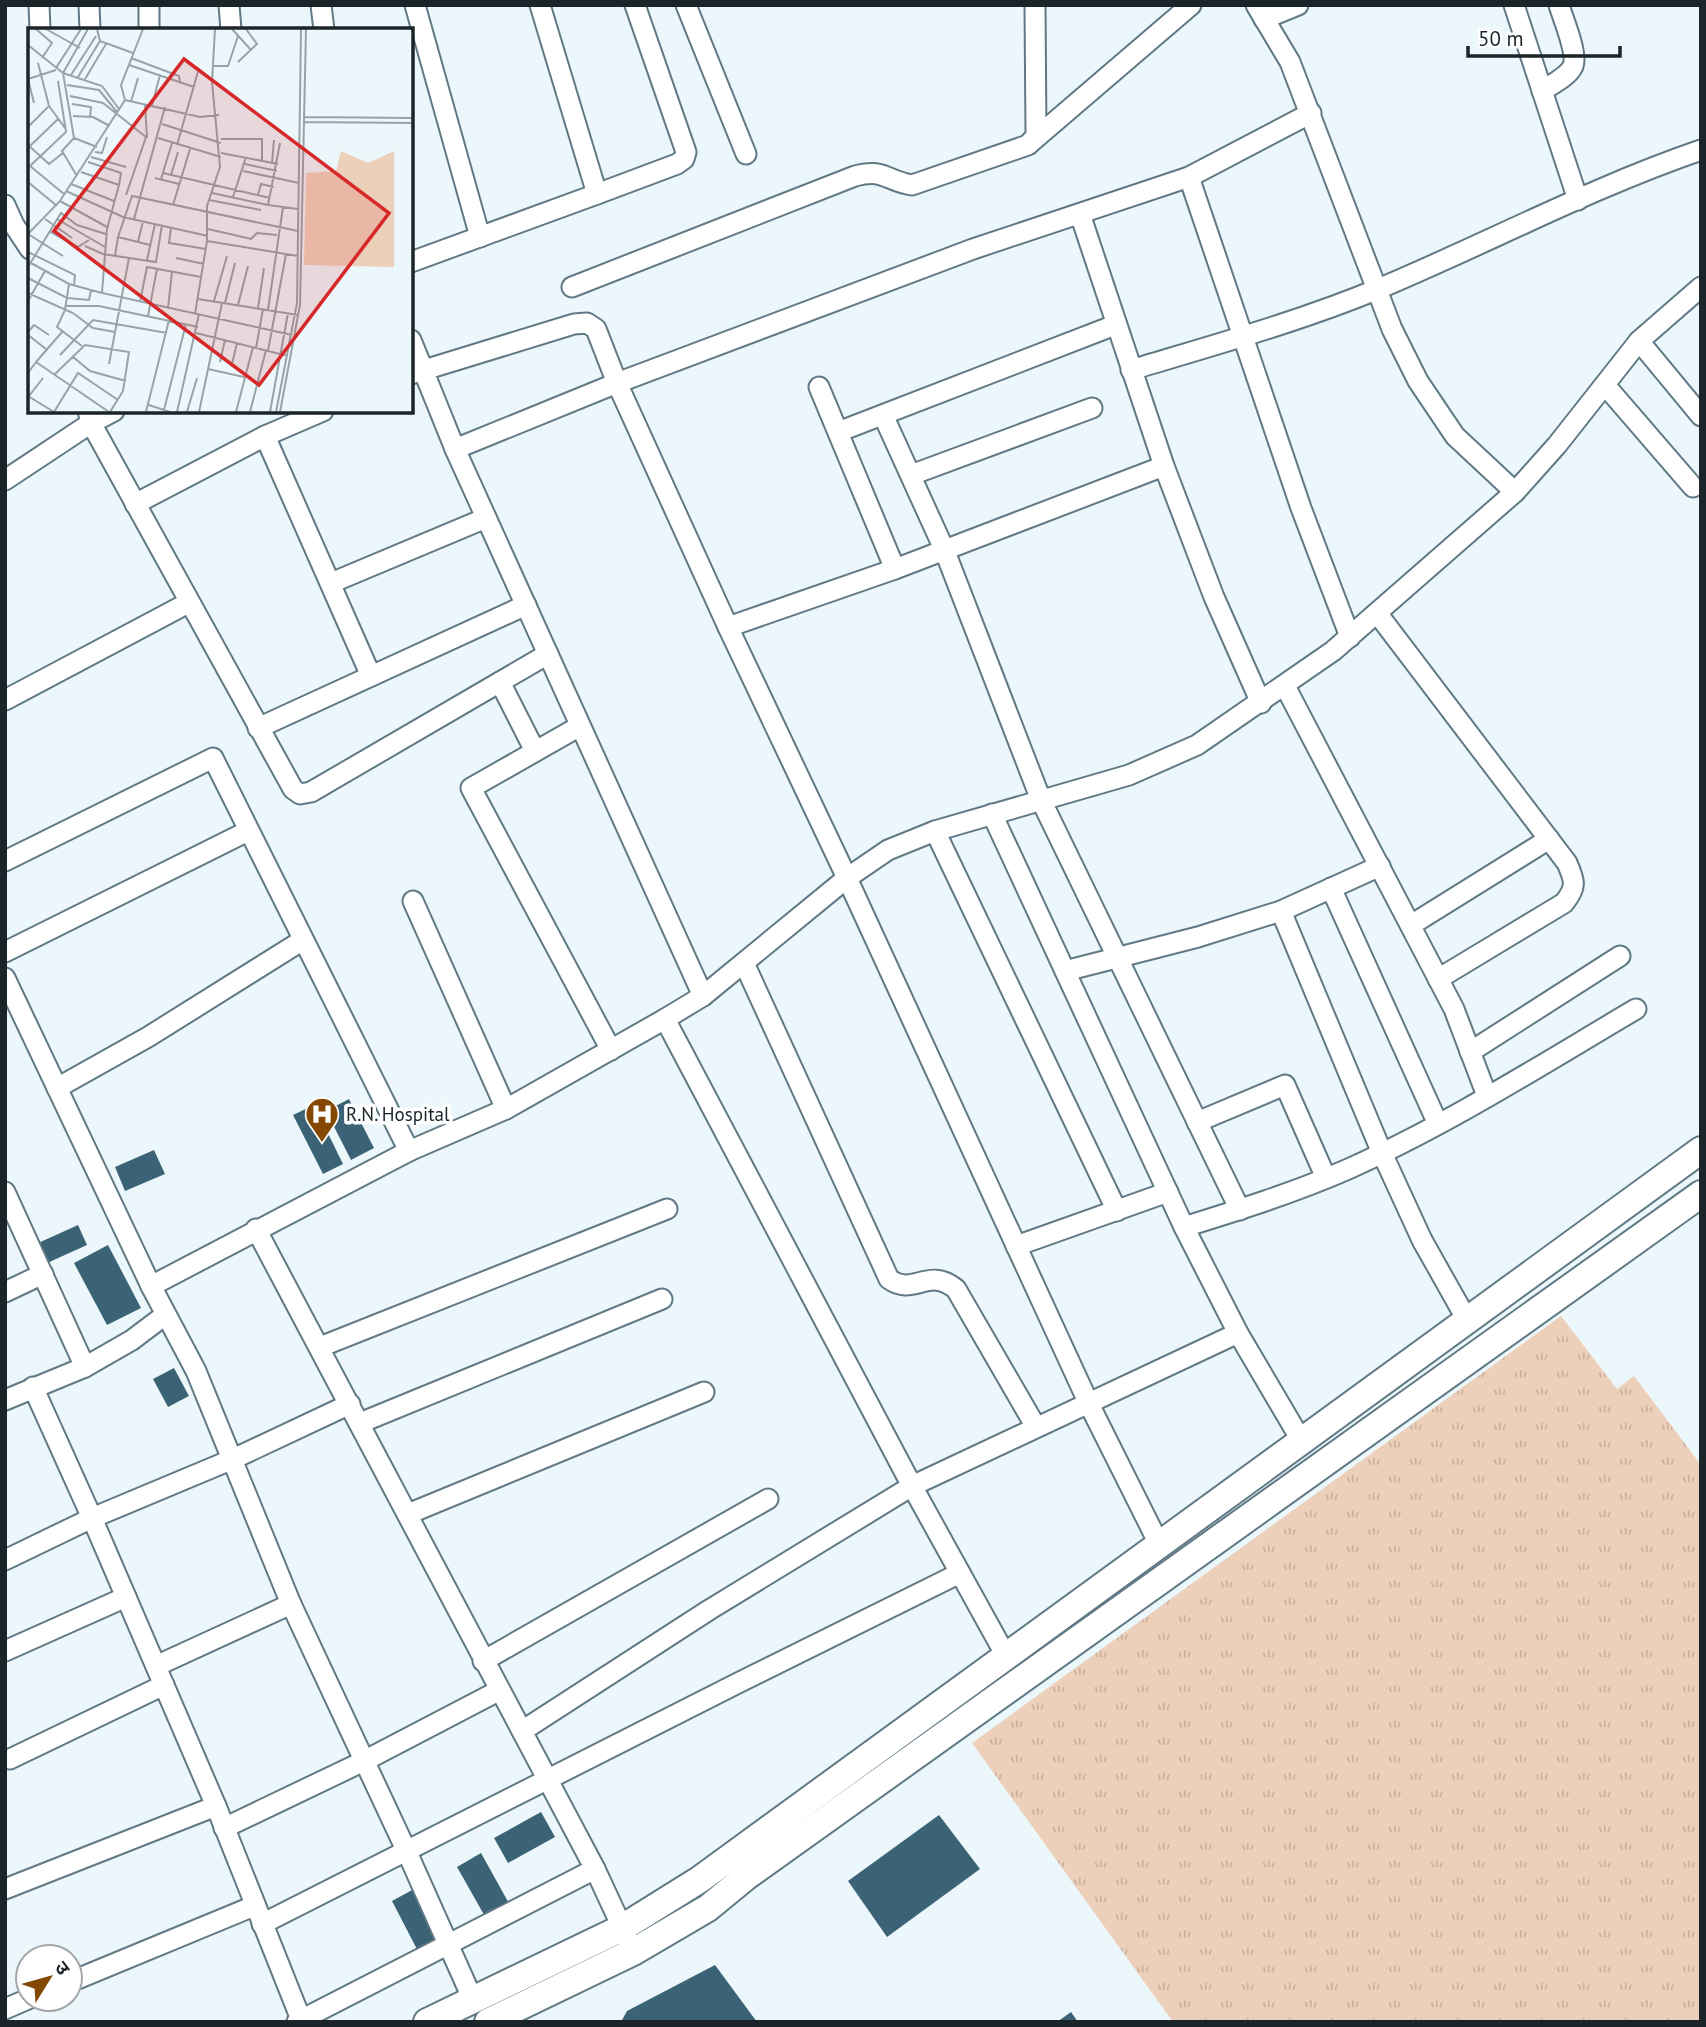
<svg xmlns="http://www.w3.org/2000/svg" width="1706" height="2027" viewBox="0 0 1706 2027" font-family="'PT Sans','Noto Sans Devanagari',sans-serif">
	<style>
		.grass { fill: url(#grass-tufts) }
		.building { fill: #3b6375 }
		.lines { fill: none; stroke-linecap: round; stroke-linejoin: round }
		.street-casing { stroke: #607985; stroke-width: 23 }
		.secondary-casing { stroke: #607985; stroke-width: 30 }
		.street { stroke: #fff; stroke-width: 19 }
		.secondary { stroke: #fff; stroke-width: 26 }
		.labels { text-anchor: middle; dominant-baseline: central; stroke-width: 7; stroke-linejoin: round; paint-order: stroke }
		.poi-label { font-size: 19px; fill: #1a2429; stroke: #fff; text-anchor: start }
		.inset-road { fill: none; stroke: #98a3a8; stroke-width: 2 }
		.view { fill: #d62828; fill-opacity: 0.15; stroke: #d62828; stroke-width: 3.5 }
		.inset-edge { fill: none; stroke: #1a2429; stroke-width: 3.5 }
	</style>
	<defs>
		<pattern id="grass-tufts" width="24" height="20" patternUnits="userSpaceOnUse" patternTransform="scale(1.75)"><rect width="24" height="20" fill="#edd0b9"/><path d="M3 7l-1-3M5 7V3M7 7l1-3M15 17l-1-3M17 17v-4M19 17l1-3" fill="none" stroke="#cbb29f"/></pattern>
	</defs>
	<rect width="100%" height="100%" fill="#ecf7fc"/>
	<!-- grass -->
	<polygon class="grass" points="1561,1316 1617,1389 1634,1376 1701,1465 1701,2022 1173,2022 972,1743"/>
	<!-- building -->
	<g class="building">
		<polygon points="349,1099 374,1148 351,1160 326,1111"/>
		<polygon points="314,1105 343,1164 323,1174 293,1115"/>
		<polygon points="154,1150 165,1174 125,1191 115,1167"/>
		<polygon points="78,1225 87,1245 45,1264 36,1244"/>
		<polygon points="108,1245 141,1308 107,1325 74,1263"/>
		<polygon points="174,1368 189,1396 168,1407 153,1379"/>
		<polygon points="541,1812 555,1837 508,1863 494,1838"/>
		<polygon points="939,1815 980,1869 887,1937 848,1881"/>
		<polygon points="481,1853 511,1907 487,1920 457,1867"/>
		<polygon points="414,1889 444,1945 421,1957 392,1901"/>
		<polygon points="715,1965 757,2022 621,2022 627,2011"/>
		<polygon points="1071,2012 1078,2022 1057,2022"/>
	</g>
	<g class="lines">
		<defs>
			<g id="street">
				<polyline points="39,5 40,30"/>
				<polyline points="89,5 90,30"/>
				<polyline points="149,5 149,30"/>
				<polyline points="229,5 231,30"/>
				<polyline points="321,5 324,30"/>
				<polyline points="415,5 480,237"/>
				<polyline points="686,5 746,154"/>
				<polyline points="1256,5 1290,62 1392,329 1418,381 1455,436 1515,492"/>
				<polyline points="1514,5 1578,200"/>
				<polyline points="1264,19 1298,5"/>
				<path d="M1542,91C1552,84 1568,77 1573,66C1578,53 1563,19 1559,5"/>
				<polyline points="1030,143 1191,5"/>
				<polyline points="1189,177 1301,508 1350,637"/>
				<polyline points="597,194 677,164 684,159 686,152 635,5"/>
				<polyline points="5,205 14,225 30,249"/>
				<polyline points="1080,214 1164,466 1214,597 1261,703"/>
				<polyline points="411,262 597,194 540,5"/>
				<path d="M572,287L855,176C884,168 886,181 912,185L1028,145L1036,136L1035,5"/>
				<polyline points="411,340 455,449 703,996"/>
				<polyline points="1639,341 1701,416"/>
				<path d="M1131,370C1214,345 1298,322 1378,289C1486,244 1590,188 1701,150"/>
				<polyline points="411,374 574,324 587,323 596,329 617,383 728,627 847,878 1089,1404 1159,1544"/>
				<polyline points="1605,385 1693,487"/>
				<polyline points="819,387 895,569"/>
				<polyline points="88,411 91,423 293,789 300,794 311,792 323,785 548,654"/>
				<polyline points="883,415 944,549 1041,800 1240,1210"/>
				<polyline points="838,432 1115,325"/>
				<polyline points="265,436 323,411"/>
				<polyline points="455,449 617,383 973,249 1189,177 1311,113"/>
				<polyline points="911,475 1092,408"/>
				<polyline points="5,480 91,423 114,411"/>
				<polyline points="135,504 265,436 371,676"/>
				<polyline points="331,583 486,518"/>
				<path d="M1377,613L1567,863C1575,881 1577,887 1564,903L1438,979"/>
				<polyline points="728,627 895,569 1164,466"/>
				<polyline points="500,682 535,751"/>
				<polyline points="1285,686 1454,1009 1487,1096"/>
				<polyline points="5,700 188,603"/>
				<polyline points="580,726 471,788 611,1050"/>
				<polyline points="258,728 526,605"/>
				<polyline points="992,814 1184,1227"/>
				<polyline points="935,831 1117,1211"/>
				<polyline points="5,861 213,758 409,1151"/>
				<polyline points="1331,888 1438,1124"/>
				<polyline points="413,901 506,1109"/>
				<polyline points="1281,911 1382,1153 1422,1240 1467,1320"/>
				<polyline points="1411,925 1549,839"/>
				<polyline points="5,952 248,831"/>
				<path d="M744,963L889,1279C914,1297 928,1266 956,1289L1036,1427"/>
				<polyline points="1065,971 1198,937 1281,911 1380,866"/>
				<polyline points="5,978 151,1286 196,1371 291,1604 407,1852 473,2000"/>
				<polyline points="665,1019 912,1486 1006,1656"/>
				<polyline points="1470,1052 1620,956"/>
				<polyline points="57,1088 148,1037 303,940"/>
				<polyline points="1197,1122 1285,1085 1326,1178"/>
				<polyline points="5,1192 85,1367"/>
				<polyline points="256,1229 595,1869 627,1938"/>
				<polyline points="1016,1246 1168,1192"/>
				<polyline points="151,1286 409,1151 506,1109 665,1019 703,996 847,878 888,850 935,831 1129,775 1197,745 1333,651 1515,492 1557,445 1639,341 1701,287"/>
				<polyline points="5,1292 43,1274"/>
				<polyline points="320,1347 667,1209"/>
				<polyline points="33,1387 92,1518 216,1806 302,2022"/>
				<polyline points="5,1400 85,1367 132,1340 165,1315"/>
				<polyline points="360,1423 662,1299"/>
				<path d="M1301,1440L1238,1333L1184,1227C1239,1210 1293,1193 1346,1170C1447,1125 1541,1065 1636,1009"/>
				<polyline points="408,1514 704,1392"/>
				<polyline points="5,1560 92,1518 233,1459 350,1404"/>
				<polyline points="5,1651 126,1597"/>
				<polyline points="483,1661 768,1499"/>
				<polyline points="156,1666 291,1604"/>
				<polyline points="522,1731 709,1610 912,1486 1238,1333"/>
				<polyline points="10,1759 164,1685"/>
				<polyline points="224,1828 364,1761 500,1690"/>
				<polyline points="5,1889 216,1806"/>
				<polyline points="262,1924 738,1683 960,1573"/>
				<polyline points="70,1982 254,1906"/>
				<polyline points="5,2009 28,1999"/>
				<polyline points="297,2022 595,1869"/>
			</g>
			<g id="secondary">
				<polyline points="427,2022 622,1928 699,1880 1701,1150"/>
				<polyline points="488,2022 633,1952 708,1908 747,1876 1701,1194"/>
			</g>
		</defs>
		<!-- street casing -->
		<use href="#street" class="street-casing"/>
		<!-- secondary casing -->
		<use href="#secondary" class="secondary-casing"/>
		<!-- street -->
		<use href="#street" class="street"/>
		<!-- secondary -->
		<use href="#secondary" class="secondary"/>
	</g>
	<!-- icons -->
	<defs>
		<symbol id="hospital-pin" viewBox="-11 -11 22 30"><path d="M0 17L-7.5 6A9.5 9.5 0 1 1 7.5 6Z" fill="#844802" stroke="#fff"/><path d="M-5-5h3v3.5h4V-5h3V5h-3V1.5h-4V5h-3Z" fill="#fff"/></symbol>
	</defs>
	<g fill-rule="evenodd">
		<use href="#hospital-pin" x="303" y="1095" width="38" height="52"/>
	</g>
	<g class="labels">
		<!-- poi labels -->
		<g class="poi-label">
			<text x="346" y="1114">R.N. Hospital</text>
		</g>
	</g>
	<!-- overview -->
	<g transform="translate(28 28)">
		<rect width="385" height="385" fill="#ecf7fc"/>
		<path d="M313,123L340,135L366,123V239L276,237L278,145L308,143Z" fill="#edd0b9"/>
		<path class="inset-road" d="M8,1L24,15L14,30M18,1L52,20M69,1L72,13L105,25M204,1L223,22M0,17L35,45L60,1M103,30L151,48L152,54M210,34L229,16L218,1M101,37L166,59M185,38H200L210,8M28,40L53,1M43,47L68,8M50,49L72,13M57,51L78,16M39,57L71,62L89,84M42,68L75,75L118,109L98,167M97,72L172,89L191,87M103,74L110,50M6,75L0,51L28,42M44,76L63,79L62,89M117,76L119,110M124,77L132,47M21,78L37,100M45,88L65,89L80,97M276,89L385,90M276,94L385,95M134,96L193,115M0,99L21,78L10,35M46,110L34,123L49,148M130,110L193,129M193,111H234V132M252,115L240,177L270,181M0,117L21,136L35,125M149,117L171,40M1,119L31,90M69,119L46,110L35,45L74,58L91,81M67,124L74,125L79,109M193,125L250,136M63,129L98,139M60,134L93,145L91,157M244,135L246,112M217,136L249,143M2,138L38,104L30,53M2,138L36,166M215,143L271,155M53,144L91,157L79,201L74,265L264,307M135,145L242,170M143,147L150,124M127,150L151,156M133,151L144,115M0,154L29,178M43,156L86,173M38,163L95,189L180,208M184,165L240,177M230,167L233,156L246,159M205,169L218,129M181,172L233,182M32,173L79,199M145,177L162,121M17,191L44,210M29,191L77,219M106,191L137,79M143,200L141,215L178,221M180,201L223,211L229,205L249,207M21,203L50,219L61,212M0,206L32,173L97,72L93,57L115,1M0,206L35,228M90,209L104,168L270,203M179,213L270,228M110,214L115,193M57,218L75,226L128,234L134,197M0,224L47,247L46,258M87,228L90,209L122,217M148,230L176,236M119,232L127,196M3,235L41,256L74,265M0,239L33,185L49,197L78,206M0,250L39,270L61,272L63,262M41,256L37,282L29,299L54,318M0,265L45,285L65,300L87,304M170,271L270,287M0,273L17,243M186,273L199,228M112,274L119,239L173,249M197,275L207,235M210,277L220,238M38,278H71L170,299M140,280L144,244M230,280L236,240M240,282L255,179M167,286L179,213V178L192,139L184,54L187,1M120,288L129,241M0,304L6,297L21,307M168,305L260,328M0,307L18,321M228,320L235,281M240,323L258,226M32,327L65,292L139,305M44,328L62,343L98,353M8,334L34,304M192,334L197,312M81,336L101,230M204,336L209,315M180,341L216,349M0,345L8,334L81,384M27,346L57,317L101,324L95,363L82,384M0,368L26,384M1,368L15,350M121,377L142,384M136,382L158,296M26,384L50,345L90,372M118,384L141,292M149,384L171,286M159,384L169,350M171,384L194,275M208,384L225,319M222,384L238,322M242,384L260,285M248,384L269,275L273,1M252,384L272,277L278,1"/>
		<path class="view" d="M156,31L361,185L231,357L26,203Z"/>
		<rect width="385" height="385" class="inset-edge"/>
	</g>
	<!-- border -->
	<rect width="1706" height="2027" fill="none" stroke="#1a2429" stroke-width="14"/>
	<!-- north arrow -->
	<g transform="translate(49 1978) rotate(53)"><circle r="33" fill="#ffffff" stroke="#a3a7a9" stroke-width="2"/>
	<path d="M0-5L12 26L0 18L-12 26Z" fill="#844802"/>
	<text y="-10" font-size="19" font-weight="bold" text-anchor="middle" fill="#1a2429">उ</text>
	</g>
	<!-- scale -->
	<path d="M1468 46v10h152v-10" fill="none" stroke="#1a2429" stroke-width="3.5"/>
	<text x="1478" y="46" font-size="21" fill="#1a2429" stroke="#ffffff" stroke-width="5" paint-order="stroke">50 m</text>
</svg>
